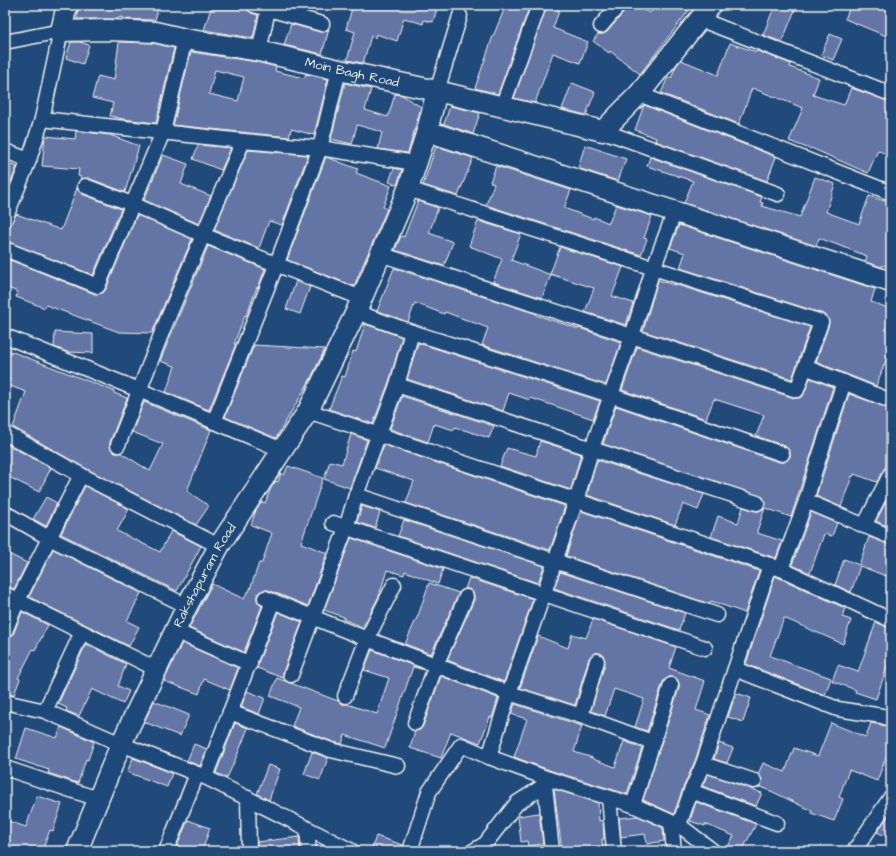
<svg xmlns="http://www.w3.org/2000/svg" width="896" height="856" viewBox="0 0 896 856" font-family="'Architects Daughter',sans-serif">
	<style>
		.building { fill: #6375a4; stroke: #f4f1e8; fill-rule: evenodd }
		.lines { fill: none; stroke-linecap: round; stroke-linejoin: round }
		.street-casing { stroke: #f4f1e8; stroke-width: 17 }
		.secondary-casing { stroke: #f4f1e8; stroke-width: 23 }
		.street { stroke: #1f4a7a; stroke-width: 14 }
		.secondary { stroke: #1f4a7a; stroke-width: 20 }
		.labels { text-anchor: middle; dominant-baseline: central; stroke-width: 3.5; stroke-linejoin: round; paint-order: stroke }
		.street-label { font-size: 13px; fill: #f4f1e8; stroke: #1f4a7a }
	</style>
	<rect width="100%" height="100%" fill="#1f4a7a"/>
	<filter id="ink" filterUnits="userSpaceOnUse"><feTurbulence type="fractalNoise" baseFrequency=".025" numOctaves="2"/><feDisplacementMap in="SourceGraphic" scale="8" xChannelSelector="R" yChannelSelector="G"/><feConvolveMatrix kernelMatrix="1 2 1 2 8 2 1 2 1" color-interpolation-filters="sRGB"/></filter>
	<g filter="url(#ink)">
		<!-- building -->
		<g class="building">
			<polygon points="78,5 159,5 155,20 122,19 123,17 113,19 77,19"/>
			<polygon points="212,5 233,5 247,9 251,13 258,15 253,38 204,30"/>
			<polygon points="353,5 438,5 433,22 424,20 423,24 404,18 397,41 376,34 375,38 371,36 363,63 347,60 355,32 346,29"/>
			<polygon points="506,5 530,5 498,94 475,88 492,39"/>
			<polygon points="547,5 560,5 558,11 559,11 553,28 588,42 580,63 553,53 535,103 514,98"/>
			<polygon points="627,5 636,5 645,11 646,10 650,13 657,5 693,5 640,74 610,51 609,53 593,41 598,34 603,34 607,32 625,11"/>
			<polygon points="775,5 797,5 782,42 763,35"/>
			<polygon points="851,5 891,5 891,38 845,19"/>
			<polygon points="291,24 320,32 324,32 329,29 322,54 284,45"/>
			<polygon points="830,34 842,39 833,60 821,55"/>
			<polygon points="71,42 80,42 89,45 83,64 66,58"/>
			<polygon points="119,42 153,43 174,48 156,123 123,119 110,116 113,103 92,98 98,76 114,80"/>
			<polygon points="730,43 756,52 757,51 791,64 790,67 819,78 813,95 844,105 851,88 891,102 891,157 878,150 868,173 811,148 810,149 789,141 803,108 752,88 739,124 661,93 668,77 671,78 676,66 681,60 718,75"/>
			<path d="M191,52L257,62L276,67L275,71L304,78L306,74L328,79L314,135L291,129L289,137L173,125ZM215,70L244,77L238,101L209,94Z"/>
			<polygon points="891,69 891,85 885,83"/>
			<polygon points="345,83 371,89 365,110 388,117 395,94 402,95 421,107 408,153 378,149 382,132 357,125 352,144 331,139"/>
			<polygon points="572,83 595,92 586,115 562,109"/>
			<polygon points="644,105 776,157 767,181 655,141 656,138 635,130"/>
			<polygon points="450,106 480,113 473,134 444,124"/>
			<polygon points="76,131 110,135 139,146 125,192 88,178 80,179 81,177 78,176 79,169 42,166 45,136 75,139"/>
			<polygon points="198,145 231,148 221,170 193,159"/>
			<polygon points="585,145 626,159 618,181 578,168"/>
			<polygon points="436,146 473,158 458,196 423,185"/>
			<polygon points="248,150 308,155 282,225 269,221 259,248 214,230"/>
			<polygon points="163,155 188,164 181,184 211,196 199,224 144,200"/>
			<polygon points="326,157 358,169 356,173 391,186 383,207 387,209 354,286 287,260"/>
			<polygon points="650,157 762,197 760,202 763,203 762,206 800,217 815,177 835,184 826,212 859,224 869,196 891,203 891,223 887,235 891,237 891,268 883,265 882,267 865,262 867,256 819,238 816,246 684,203 693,181 647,166"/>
			<polygon points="5,163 17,167 5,196"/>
			<polygon points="496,166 571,190 564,208 593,219 594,217 609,223 616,205 652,216 644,238 647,239 641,255 486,205 494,184 490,182"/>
			<polygon points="394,168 402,170 397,185 389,182"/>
			<polygon points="77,188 82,194 121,209 93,275 5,241 10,226 16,214 61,230"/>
			<polygon points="418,201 438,208 429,233 453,242 444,266 395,250 401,236 404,237"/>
			<polygon points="137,215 192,239 152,333 119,332 46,305 45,308 16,297 18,292 5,287 5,258 95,294 103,293 106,289"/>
			<polygon points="478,221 521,234 511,260 551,275 542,298 493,282 502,259 469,246"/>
			<polygon points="679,225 875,289 871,302 891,309 891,357 888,355 876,386 816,362 829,324 828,317 824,314 680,268 685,253 670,248"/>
			<polygon points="208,246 265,269 258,288 257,287 246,316 245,315 234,344 236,344 209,410 166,392 175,366 160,361"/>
			<polygon points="560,247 623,267 612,296 633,303 626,325 585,312 594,288 550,274"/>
			<polygon points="394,268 537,314 536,315 579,329 579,328 621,342 606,385 482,345 488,328 445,312 444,314 415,303 408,322 377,311"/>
			<polygon points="658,280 674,285 674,284 810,327 792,379 643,331"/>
			<polygon points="296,281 310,287 300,314 286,309"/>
			<polygon points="365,324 402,337 389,382 373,424 329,409 342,376 345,377 353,351 356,352"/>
			<polygon points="55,332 93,334 93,353 67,352 54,347"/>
			<polygon points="418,343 600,401 593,419 531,398 530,400 509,393 503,411 407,379"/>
			<polygon points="254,345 325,349 310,380 276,438 225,417"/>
			<polygon points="637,347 794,398 799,398 803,396 810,378 833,387 791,517 765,508 757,531 757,533 782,541 776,558 711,537 718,516 738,523 743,507 755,511 759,511 763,509 765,502 763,497 603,444 616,406 779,462 784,462 790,457 790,452 785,446 756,436 764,415 714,399 706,419 622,390"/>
			<polygon points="5,349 114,391 114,393 127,398 110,442 110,447 115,453 121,453 150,471 163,444 132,432 144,402 211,430 187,491 209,506 196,525 85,468 13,427 26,392 5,384"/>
			<polygon points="849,394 891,409 891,465 887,466 884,469 877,482 854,474 853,477 852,476 841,507 816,496"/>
			<polygon points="402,396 494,426 489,438 455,427 454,430 434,424 428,442 390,429"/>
			<polygon points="351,434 367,440 350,488 324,479 330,461 342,464"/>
			<polygon points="540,441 581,454 571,490 500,466 507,448 536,456"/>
			<polygon points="6,444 51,468 39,492 5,475 5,447"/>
			<polygon points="384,445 565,506 550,550 406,503 414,481 375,468"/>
			<polygon points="597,460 704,494 698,510 683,504 675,525 587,495"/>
			<polygon points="288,466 323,478 301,543 327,553 308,606 268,590 263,590 259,592 257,595 257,600 259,604 262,606 244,652 189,628 212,584 244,599 247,592 249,592 259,563 262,563 272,533 251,525 256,510 262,502 265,503 271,488 276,481 278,482 281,473 284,475"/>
			<polygon points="85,486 129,509 117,531 160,552 171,531 201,546 177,591 61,534"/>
			<polygon points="891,492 891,528 876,521"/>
			<polygon points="46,497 57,503 46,526 33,519"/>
			<polygon points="362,506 380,512 375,528 357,522"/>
			<polygon points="581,511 759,571 745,613 711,601 710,604 566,556"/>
			<polygon points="811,512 837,523 832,536 824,534 810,573 792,565"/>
			<polygon points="404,520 544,566 538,583 398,536"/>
			<polygon points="869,537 891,545 891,578 860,566 851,592 835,585 844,559 859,565"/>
			<polygon points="351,538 443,569 438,584 405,571 404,575 387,570 379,596 363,627 343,619 344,617 324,610"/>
			<polygon points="53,549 141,593 127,621 139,627 129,646 29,597"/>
			<polygon points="5,552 27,563 14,589 5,586"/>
			<polygon points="560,572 685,613 679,630 554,588"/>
			<polygon points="775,576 845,608 842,617 851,620 843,644 784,618 770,656 831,678 825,695 746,664"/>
			<polygon points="469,578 533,599 504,682 447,660 474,600 474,596 473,592 469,589 465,589"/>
			<polygon points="429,583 459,593 431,654 405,644 419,613"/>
			<polygon points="22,612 48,625 35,650 33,649 18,678 20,679 14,695 5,694 5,639 10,638 13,635"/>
			<polygon points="278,612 302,622 283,672 283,678 257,668 258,663"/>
			<polygon points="593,619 676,647 669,668 705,681 696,710 710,715 695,761 683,788 674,814 643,800 679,688 679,683 677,679 673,677 669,677 663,682 647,731 635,727 644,699 614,689 605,716 591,711 605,663 603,655 600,653 595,653 589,658 575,705 520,688 538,636 568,648 572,634 586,638"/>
			<polygon points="876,622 891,628 891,662 889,661 876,699 855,692 856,690 832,681 838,665 858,672"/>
			<polygon points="182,643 238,668 230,690 204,679 199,694 164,681"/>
			<polygon points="86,644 126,664 118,686 129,691 123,704 92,689 79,716 66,711 67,708 58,704"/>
			<polygon points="372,650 425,670 413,667 385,748 345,735 342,744 333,742 292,726 299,707 270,696 277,678 338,701 342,704 347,704 377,714 389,678 364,670"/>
			<polygon points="441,676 498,698 492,718 490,717 480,743 451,732 441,758 410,748 415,731 420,730 423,726"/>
			<polygon points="247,691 265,698 259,714 241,707"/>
			<polygon points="736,693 751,698 743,722 728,717"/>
			<polygon points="154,701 189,715 180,736 144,722"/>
			<polygon points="515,704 582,726 574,752 593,758 593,759 615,767 624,741 642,748 627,794 552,771 514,757 527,719 511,714"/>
			<polygon points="235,723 248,728 239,751 227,778 216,773"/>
			<polygon points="831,723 865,737 866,736 871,723 891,727 891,744 877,781 849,770 839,797 843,799 834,821 811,813 812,811 773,792 760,787 762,780 758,774 763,763 785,772 794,748 818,756"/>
			<polygon points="61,727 94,742 88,760 86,759 78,783 48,773 49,770 16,759 26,728 57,738"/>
			<polygon points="719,743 733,748 727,763 714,759"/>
			<polygon points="194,744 207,749 200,766 187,761"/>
			<polygon points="312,752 328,758 320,780 304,774"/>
			<polygon points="133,758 172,773 167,787 127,772"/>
			<polygon points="268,765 280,769 269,800 257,794"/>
			<polygon points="708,774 762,793 756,806 702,786"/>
			<polygon points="554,789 598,803 599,821 603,820 604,839 602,839 603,850 562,851"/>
			<polygon points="37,796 62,804 53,831 50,830 42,851 5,851 5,820 26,827"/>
			<polygon points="696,802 756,824 742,851 725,851 734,836 705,824 705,826 690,821"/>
			<polygon points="891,812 891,839 877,832"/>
			<polygon points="539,813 543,844 528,846 527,841 521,842 518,816"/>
			<polygon points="638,816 663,828 664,841 647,844 645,834 621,837 619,818"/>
			<polygon points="188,820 210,828 202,851 175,851"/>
			<polygon points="376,836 403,845 402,851 371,851"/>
			<polygon points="299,837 300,850 288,851 257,851 257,842"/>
		</g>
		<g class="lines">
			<defs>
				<g id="street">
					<polyline points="254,5 322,24"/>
					<polyline points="699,19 891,94"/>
					<polyline points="601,26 619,5"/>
					<polyline points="5,42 61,31 42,119 29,160 5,219"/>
					<polyline points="259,51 268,10"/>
					<polyline points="437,91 460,16"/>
					<polyline points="639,94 891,193"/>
					<polyline points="502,107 539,5"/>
					<polyline points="42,119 243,141 320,148 415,163"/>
					<polyline points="603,131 778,194"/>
					<polyline points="5,151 29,160"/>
					<polyline points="85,186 132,204 203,235 361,298"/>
					<polyline points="5,249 98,286 163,132 185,39"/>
					<polyline points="380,254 797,390 821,322 408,189"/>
					<polyline points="356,312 412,332 610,395 782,454"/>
					<polyline points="5,336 139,390 282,450"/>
					<polyline points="805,367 891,401"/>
					<polyline points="397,385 757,503"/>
					<polyline points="308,411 781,569 891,620"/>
					<polyline points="214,422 277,263 320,148 339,70"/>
					<polyline points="5,433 81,475 219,546"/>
					<polyline points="118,445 164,327 243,141"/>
					<polyline points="356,495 717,615"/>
					<polyline points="806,501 891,537"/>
					<polyline points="5,513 49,538 187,606"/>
					<polyline points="333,523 705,648"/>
					<polyline points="864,526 891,473"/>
					<polyline points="781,569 806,501 815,470 844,382"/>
					<polyline points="5,594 156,669"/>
					<polyline points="265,598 367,639 509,693 581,716 652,742"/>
					<polyline points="5,631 18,600 81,475"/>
					<polyline points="175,631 250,664"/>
					<polyline points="735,669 838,709 882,716 891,719"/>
					<polyline points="291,675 346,528 356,495 397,385 412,332"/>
					<polyline points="345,696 367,639 394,585"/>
					<polyline points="5,702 45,711 121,744 205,777 352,851"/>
					<polyline points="45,711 82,632"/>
					<polyline points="230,712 331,750 398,766"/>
					<polyline points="581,716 597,661"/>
					<polyline points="415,723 436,665 466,597"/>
					<polyline points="489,757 549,779"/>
					<polyline points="703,764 754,781"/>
					<polyline points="5,768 98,799"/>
					<polyline points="205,777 273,601"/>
					<polyline points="545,785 552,851"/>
					<polyline points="691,791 777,823"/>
					<polyline points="248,798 249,851"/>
					<polyline points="609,798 614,851"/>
					<polyline points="633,805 671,685"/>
					<polyline points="671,822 674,851"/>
					<polyline points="679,825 691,791 703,764 770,565"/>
					<polyline points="307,829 309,851"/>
					<polyline points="166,851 197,774"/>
					<polyline points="410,851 429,792 461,745 489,757 509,693 576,501 592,448 632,336 653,269 675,211"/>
					<polyline points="473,851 485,844 517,803 545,785 549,779 633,805 671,822 679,825 713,851"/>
					<polyline points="854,851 891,797"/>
				</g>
				<g id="secondary">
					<path id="s1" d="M67,5L61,31L108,30L155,32L185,39L259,51L339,70L437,91L603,131L639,94L711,5"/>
					<polyline points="427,131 891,282"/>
					<path id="s2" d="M77,851L121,744L187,606L219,546L308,411L356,312L408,189L427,131L437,91"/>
				</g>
			</defs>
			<!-- street casing -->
			<use href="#street" class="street-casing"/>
			<!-- secondary casing -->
			<use href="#secondary" class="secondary-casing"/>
			<!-- street -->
			<use href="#street" class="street"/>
			<!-- secondary -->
			<use href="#secondary" class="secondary"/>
		</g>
	</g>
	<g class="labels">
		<!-- street labels -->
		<g class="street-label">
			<text stroke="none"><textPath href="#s1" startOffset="322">Moin Bagh Road</textPath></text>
			<text stroke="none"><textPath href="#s2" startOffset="304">Rakshapuram Road</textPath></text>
		</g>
	</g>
	<!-- margin -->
	<rect width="896" height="856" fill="none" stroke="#1f4a7a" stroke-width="20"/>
	<rect x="10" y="10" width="876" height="836" fill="none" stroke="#f4f1e8" stroke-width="1.5" filter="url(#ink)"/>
</svg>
